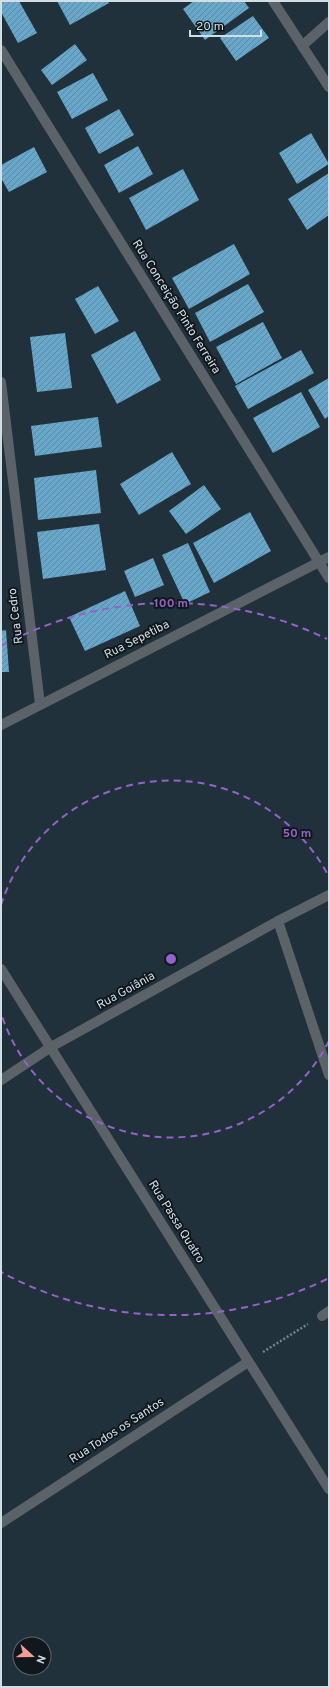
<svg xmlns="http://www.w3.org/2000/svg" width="330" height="1688" viewBox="0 0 330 1688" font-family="Overpass,sans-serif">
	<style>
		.building { fill: url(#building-hatch) }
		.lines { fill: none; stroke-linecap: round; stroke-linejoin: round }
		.path { stroke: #75838b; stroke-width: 2.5; stroke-dasharray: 2 2; stroke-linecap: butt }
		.street { stroke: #5b6369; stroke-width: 10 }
		.ring { fill: none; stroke: #9561ca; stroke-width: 2; stroke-dasharray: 7 5 }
		.labels { text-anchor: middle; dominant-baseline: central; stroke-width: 4; stroke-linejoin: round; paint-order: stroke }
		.street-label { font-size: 12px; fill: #d2dde4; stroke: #10181d }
		.centre { fill: #9561ca; stroke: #10181d; stroke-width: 2 }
		.ring-label { font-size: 12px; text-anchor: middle; font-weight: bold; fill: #9561ca; stroke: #10181d; stroke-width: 4; stroke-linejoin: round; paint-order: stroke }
	</style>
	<defs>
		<pattern id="building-hatch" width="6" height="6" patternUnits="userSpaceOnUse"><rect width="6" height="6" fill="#68a7ca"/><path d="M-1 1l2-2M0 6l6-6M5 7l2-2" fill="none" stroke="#5c89a2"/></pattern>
	</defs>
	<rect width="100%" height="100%" fill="#20313b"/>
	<!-- building -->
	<g class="building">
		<polygon points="1,1 19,1 37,33 18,43 1,12"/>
		<polygon points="57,1 108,1 109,3 70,25"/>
		<polygon points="194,1 244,1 249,8 205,40 183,9"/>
		<polygon points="253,16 269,38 236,61 220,38"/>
		<polygon points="75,44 87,60 52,85 41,70"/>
		<polygon points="93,73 108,100 72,119 57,92"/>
		<polygon points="119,109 134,135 99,154 85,128"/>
		<polygon points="311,133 329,164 297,184 279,153"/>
		<polygon points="138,146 153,174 119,193 104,165"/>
		<polygon points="34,147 47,172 9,192 1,178 1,165"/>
		<polygon points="183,169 199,200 146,230 129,198"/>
		<polygon points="329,173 329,215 307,230 288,199"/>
		<polygon points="234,244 250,274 189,309 172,278"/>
		<polygon points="248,284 264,312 210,342 195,313"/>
		<polygon points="98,286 119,321 95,334 75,299"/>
		<polygon points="263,322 282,358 236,384 216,347"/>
		<polygon points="135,331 161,380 117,404 91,355"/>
		<polygon points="65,333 72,388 37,392 30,337"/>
		<polygon points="301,350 314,373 248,409 235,386"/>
		<polygon points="329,378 329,416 325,419 308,390"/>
		<polygon points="301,392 320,427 273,453 253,418"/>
		<polygon points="98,417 102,447 35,456 31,426"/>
		<polygon points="172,452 191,484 139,515 120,484"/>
		<polygon points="96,470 101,513 38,520 34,478"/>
		<polygon points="204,485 221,509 186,534 169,511"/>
		<polygon points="250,512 271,551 214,583 193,543"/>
		<polygon points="99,524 106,570 43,579 37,532"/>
		<polygon points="188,543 210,592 185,604 162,555"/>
		<polygon points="153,558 164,585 135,597 124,571"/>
		<polygon points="125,591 140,626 85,651 69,617"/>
		<polygon points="6,630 9,672 1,672 1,631"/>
	</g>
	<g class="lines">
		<!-- path -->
		<polyline class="path" points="263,1352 308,1324"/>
		<!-- street -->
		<g class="street">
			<polyline points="273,1 329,87"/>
			<polyline points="302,46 329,22"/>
			<polyline points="1,50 329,578"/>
			<polyline points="1,382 40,704"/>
			<polyline points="1,725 329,557"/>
			<polyline points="278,921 329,1075"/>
			<polyline points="1,969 329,1489"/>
			<polyline points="1,1080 51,1047 278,921 329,895"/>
			<polyline points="322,1316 329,1311"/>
			<polyline points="1,1523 248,1362"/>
		</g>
	</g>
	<!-- distance rings -->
	<g class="ring">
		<path d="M329 1041A178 178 0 0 1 1 1013M1 905A178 178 0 0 1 329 877"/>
		<path d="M327 1279A356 356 0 0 1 1 1272M1 646A356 356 0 0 1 327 639"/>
	</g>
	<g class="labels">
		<!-- street labels -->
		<g class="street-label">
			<text transform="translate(176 307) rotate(58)">Rua Conceição Pinto Ferreira</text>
			<text transform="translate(16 616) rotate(-97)">Rua Cedro</text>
			<text transform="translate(137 640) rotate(-27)">Rua Sepetiba</text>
			<text transform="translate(126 991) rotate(-29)">Rua Goiânia</text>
			<text transform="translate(176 1222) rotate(58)">Rua Passa Quatro</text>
			<text transform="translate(117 1431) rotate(-33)">Rua Todos os Santos</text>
		</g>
	</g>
	<circle cx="171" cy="959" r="6" class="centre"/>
	<g class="ring-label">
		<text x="171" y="607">100 m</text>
		<text x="297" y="837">50 m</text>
	</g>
	<!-- border -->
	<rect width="330" height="1688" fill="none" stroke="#d2dde4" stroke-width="4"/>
	<!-- north arrow -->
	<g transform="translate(32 1656) rotate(111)"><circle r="19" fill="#10181d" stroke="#5e676d"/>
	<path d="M0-3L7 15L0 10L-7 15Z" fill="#f59c95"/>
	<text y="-6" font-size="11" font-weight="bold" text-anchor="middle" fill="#d2dde4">N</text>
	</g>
	<!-- scale -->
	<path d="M190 30v6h71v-6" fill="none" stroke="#d2dde4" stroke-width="2"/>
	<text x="196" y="30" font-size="12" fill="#d2dde4" stroke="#10181d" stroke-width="3" paint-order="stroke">20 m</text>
</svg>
